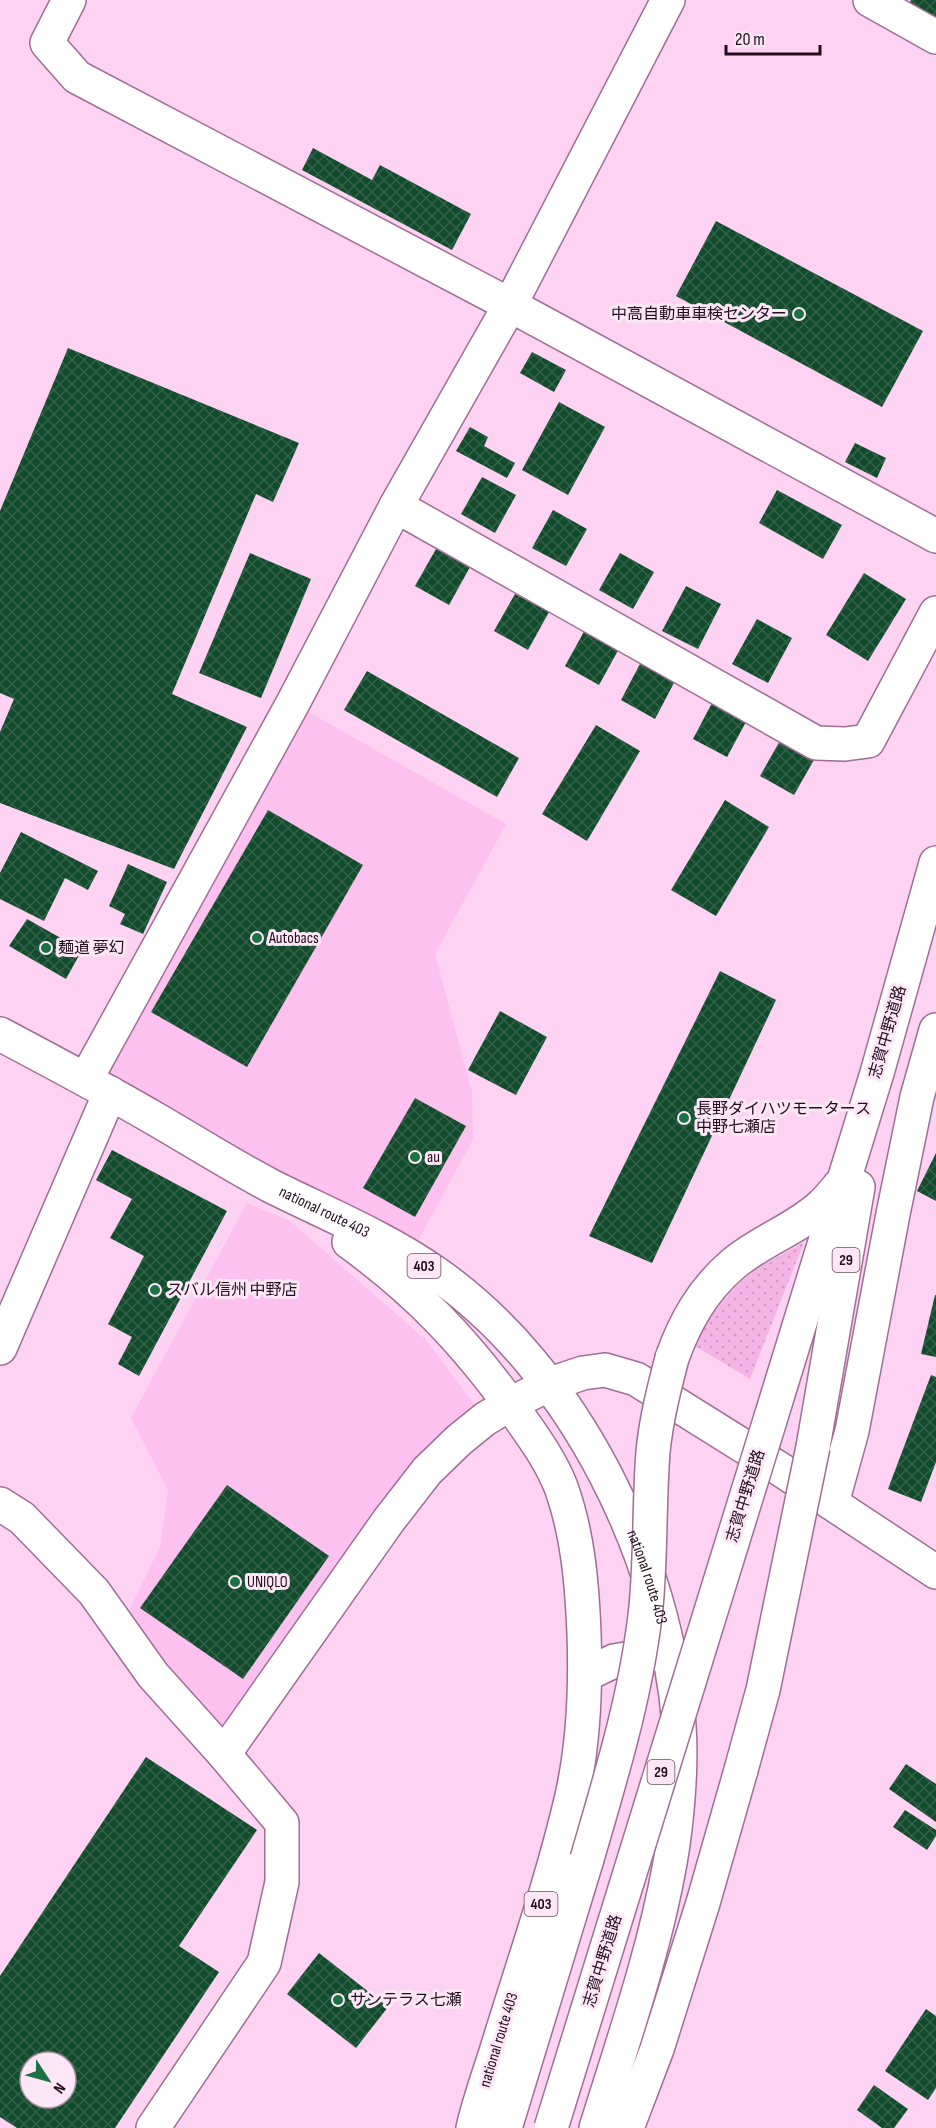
<svg xmlns="http://www.w3.org/2000/svg" width="936" height="2128" viewBox="0 0 936 2128" font-family="'Sofia Sans Condensed','Noto Sans JP',sans-serif">
	<style>
		.built { fill: #fdc1ef }
		.grass { fill: url(#grass-dots) }
		.building { fill: url(#building-cross-hatch); fill-rule: evenodd }
		.lines { fill: none; stroke-linecap: round; stroke-linejoin: round }
		.minor-casing { stroke: #9f6e94; stroke-width: 36 }
		.major-casing { stroke: #9f6e94; stroke-width: 36 }
		.highway-casing { stroke: #9f6e94; stroke-width: 36 }
		.minor { stroke: #fff; stroke-width: 33 }
		.major { stroke: #fff; stroke-width: 33 }
		.highway { stroke: #fff; stroke-width: 33 }
		.major-bridge-casing { stroke: #9f6e94; stroke-width: 36; stroke-linecap: butt }
		.major-bridge { stroke: #fff; stroke-width: 33 }
		.poi-dot { fill: #1d7244; stroke: #fde7f7; stroke-width: 2 }
		.labels { text-anchor: middle; dominant-baseline: central; stroke-width: 6; stroke-linejoin: round; paint-order: stroke }
		.shield { fill: #fde7f7; stroke: #634f5e; stroke-width: 1.5 }
		.shield-label { font-size: 15px; font-weight: bold; fill: #210e1d }
		.poi-label { font-size: 16px; fill: #210e1d; stroke: #fde7f7; text-anchor: start }
		.street-label { font-size: 16px; fill: #210e1d; stroke: #fde7f7 }
	</style>
	<defs>
		<pattern id="grass-dots" width="8" height="8" patternUnits="userSpaceOnUse" patternTransform="scale(1.5)"><rect width="8" height="8" fill="#f5b4e6"/><path d="M2 2h.1M6 6h.1" fill="none" stroke="#d29ac5" stroke-width="1.8" stroke-linecap="round"/></pattern>
		<pattern id="building-cross-hatch" width="8" height="8" patternUnits="userSpaceOnUse" patternTransform="scale(1.5)"><rect width="8" height="8" fill="#124c2d"/><path d="M0 0l8 8M0 8l8-8" fill="none" stroke="#346149"/></pattern>
	</defs>
	<rect width="100%" height="100%" fill="#fdd2f2"/>
	<!-- built -->
	<g class="built">
		<polygon points="293,703 506,824 435,954 472,1092 473,1139 410,1256 86,1079"/>
		<polygon points="247,1203 290,1221 427,1341 485,1419 224,1754 120,1629 160,1547 168,1490 131,1418"/>
	</g>
	<!-- grass -->
	<path class="grass" d="M804,1242L750,1379L695,1346C707,1319 725,1295 748,1276C763,1263 787,1253 804,1242Z"/>
	<!-- building -->
	<g class="building">
		<polygon points="911,0 936,0 936,27 906,10"/>
		<polygon points="313,148 372,180 380,165 471,214 452,250 302,170"/>
		<polygon points="716,221 923,331 882,407 676,296"/>
		<polygon points="68,348 299,443 273,502 256,494 172,694 247,727 174,869 0,803 0,732 14,699 0,693 0,511"/>
		<polygon points="532,352 566,370 554,392 520,373"/>
		<polygon points="559,402 605,427 568,495 522,470"/>
		<polygon points="470,427 488,437 484,446 515,463 507,478 456,451"/>
		<polygon points="855,443 886,458 877,478 845,462"/>
		<polygon points="482,477 516,495 495,533 461,514"/>
		<polygon points="777,490 842,525 823,559 759,523"/>
		<polygon points="553,510 587,529 566,566 532,548"/>
		<polygon points="436,549 470,567 449,605 415,586"/>
		<polygon points="250,553 311,579 261,698 199,673"/>
		<polygon points="620,553 654,572 633,609 599,590"/>
		<polygon points="864,573 906,599 868,661 826,635"/>
		<polygon points="686,586 721,604 698,649 662,631"/>
		<polygon points="515,594 549,612 528,650 494,631"/>
		<polygon points="757,619 792,638 768,683 732,664"/>
		<polygon points="586,628 620,647 599,685 565,666"/>
		<polygon points="641,662 675,681 655,719 621,700"/>
		<polygon points="367,671 519,758 497,797 344,710"/>
		<polygon points="713,701 747,720 727,757 693,739"/>
		<polygon points="596,725 640,751 587,841 542,814"/>
		<polygon points="781,739 815,758 794,795 760,776"/>
		<polygon points="725,800 769,827 716,916 671,890"/>
		<polygon points="268,810 363,865 247,1067 151,1012"/>
		<polygon points="21,832 98,871 88,890 65,878 44,921 0,899 0,873"/>
		<polygon points="128,864 167,882 143,934 120,924 125,914 109,906"/>
		<polygon points="27,919 82,950 66,979 9,946"/>
		<polygon points="720,971 776,1000 652,1263 589,1236"/>
		<polygon points="500,1011 547,1037 516,1095 468,1070"/>
		<polygon points="415,1098 466,1126 415,1217 363,1188"/>
		<polygon points="112,1150 227,1211 139,1376 118,1364 132,1337 108,1324 144,1256 110,1238 132,1199 96,1180"/>
		<polygon points="936,1153 936,1201 917,1191"/>
		<polygon points="935,1295 936,1295 936,1357 921,1354"/>
		<polygon points="931,1375 936,1377 936,1462 921,1502 888,1489"/>
		<polygon points="227,1485 329,1556 243,1679 140,1608"/>
		<path d="M146,1757L257,1830L179,1946L219,1972L115,2128H17L0,2117V1976ZM30,2062H66V2098H30Z"/>
		<polygon points="906,1764 936,1784 936,1822 889,1789"/>
		<polygon points="905,1810 936,1830 936,1836 927,1850 893,1827"/>
		<polygon points="319,1953 388,2007 356,2048 287,1994"/>
		<polygon points="926,2009 936,2016 936,2088 928,2100 885,2071"/>
		<polygon points="874,2085 908,2109 894,2128 882,2128 857,2110"/>
	</g>
	<g class="lines">
		<defs>
			<g id="minor">
				<polyline points="69,0 47,43 77,77 510,305 936,536"/>
				<polyline points="870,0 936,37"/>
				<polyline points="396,506 816,743 845,744 868,741 936,613"/>
				<polyline points="86,1079 293,703 396,506 510,305 668,0"/>
				<polyline points="0,1348 110,1093"/>
				<polyline points="832,1503 852,1431 893,1214 917,1097 936,1030"/>
				<polyline points="0,1504 22,1518 94,1592 153,1675 224,1754 282,1823 282,1882 264,1963 153,2128"/>
				<polyline points="224,1754 389,1520 427,1471 459,1440 485,1419 510,1404 550,1384 583,1373 605,1370 636,1379 783,1471 936,1572"/>
			</g>
			<g id="major">
				<path d="M672,1358C685,1322 702,1291 732,1265C758,1242 795,1230 821,1206C828,1200 834,1192 840,1185"/>
				<polyline points="771,1417 877,1073 936,863"/>
				<polyline points="813,1447 858,1187"/>
				<polyline points="505,2128 587,1859"/>
				<polyline points="627,2128 657,2049 703,1903 741,1770"/>
			</g>
			<g id="highway">
				<path id="s1" d="M0,1034C51,1061 102,1088 152,1117C192,1140 231,1165 271,1186C327,1214 386,1238 437,1274C575,1371 667,1560 679,1726C682,1767 677,1823 670,1863C654,1953 623,2041 596,2128"/>
				<path d="M349,1242C418,1292 465,1342 515,1411C532,1435 550,1459 561,1487C578,1534 582,1584 584,1633C586,1688 584,1742 572,1796C552,1882 522,1967 496,2052C488,2077 479,2102 473,2128"/>
				<polyline points="585,1675 614,1661 666,1652"/>
			</g>
		</defs>
		<!-- minor casing -->
		<use href="#minor" class="minor-casing"/>
		<!-- major casing -->
		<use href="#major" class="major-casing"/>
		<!-- highway casing -->
		<use href="#highway" class="highway-casing"/>
		<!-- minor -->
		<use href="#minor" class="minor"/>
		<!-- major -->
		<use href="#major" class="major"/>
		<!-- highway -->
		<use href="#highway" class="highway"/>
		<defs>
			<g id="major-bridge">
				<polyline points="741,1770 763,1690 813,1447"/>
				<path d="M587,1859C611,1776 637,1693 646,1607C651,1555 649,1503 653,1452C656,1420 664,1389 672,1358"/>
				<polyline points="551,2128 771,1417"/>
			</g>
		</defs>
		<!-- major-bridge casing -->
		<use href="#major-bridge" class="major-bridge-casing"/>
		<!-- major-bridge -->
		<use href="#major-bridge" class="major-bridge"/>
	</g>
	<!-- markers -->
	<g class="poi-dot">
		<circle cx="799" cy="314" r="6"/>
		<circle cx="257" cy="938" r="6"/>
		<circle cx="46" cy="948" r="6"/>
		<circle cx="684" cy="1118" r="6"/>
		<circle cx="415" cy="1157" r="6"/>
		<circle cx="155" cy="1290" r="6"/>
		<circle cx="235" cy="1582" r="6"/>
		<circle cx="338" cy="2000" r="6"/>
	</g>
	<g class="labels">
		<!-- shield labels -->
		<g class="shield">
			<rect x="832.5" y="1248" width="27" height="24" rx="4.5"/>
			<rect x="407.5" y="1254" width="33" height="24" rx="4.5"/>
			<rect x="647.5" y="1760" width="27" height="24" rx="4.5"/>
			<rect x="524.5" y="1892" width="33" height="24" rx="4.5"/>
		</g>
		<g class="shield-label">
			<text x="846" y="1260">29</text>
			<text x="424" y="1266">403</text>
			<text x="661" y="1772">29</text>
			<text x="541" y="1904">403</text>
		</g>
		<!-- poi labels -->
		<g class="poi-label">
			<text x="787" y="314" text-anchor="end">中高自動車車検センター</text>
			<text x="269" y="938">Autobacs</text>
			<text x="58" y="948">麺道 夢幻</text>
			<text x="696" y="1109">長野ダイハツモータース<tspan x="696" dy="18">中野七瀬店</tspan></text>
			<text x="427" y="1157">au</text>
			<text x="167" y="1290">スバル信州 中野店</text>
			<text x="247" y="1582">UNIQLO</text>
			<text x="350" y="2000">サンテラス七瀬</text>
		</g>
		<!-- street labels -->
		<g class="street-label">
			<text transform="translate(888 1032) rotate(-74)">志賀中野道路</text>
			<text stroke="none"><textPath href="#s1" startOffset="370">national route 403</textPath></text>
			<text transform="translate(746 1496) rotate(-73)">志賀中野道路</text>
			<text stroke="none"><textPath href="#s1" startOffset="874">national route 403</textPath></text>
			<text transform="translate(603 1961) rotate(-73)">志賀中野道路</text>
			<text transform="translate(499 2040) rotate(-73)">national route 403</text>
		</g>
	</g>
	<!-- north arrow -->
	<g transform="translate(48 2080) rotate(126)"><circle r="28" fill="#fde7f7" stroke="#a590a0" stroke-width="1.5"/>
	<path d="M0-4.5L10 22L0 15L-10 22Z" fill="#1d7244"/>
	<text y="-9" font-size="16" font-weight="bold" text-anchor="middle" fill="#210e1d">N</text>
	</g>
	<!-- scale -->
	<path d="M726 45v9h94v-9" fill="none" stroke="#210e1d" stroke-width="3"/>
	<text x="735" y="45" font-size="18" fill="#210e1d" stroke="#fde7f7" stroke-width="4.5" paint-order="stroke">20 m</text>
</svg>
